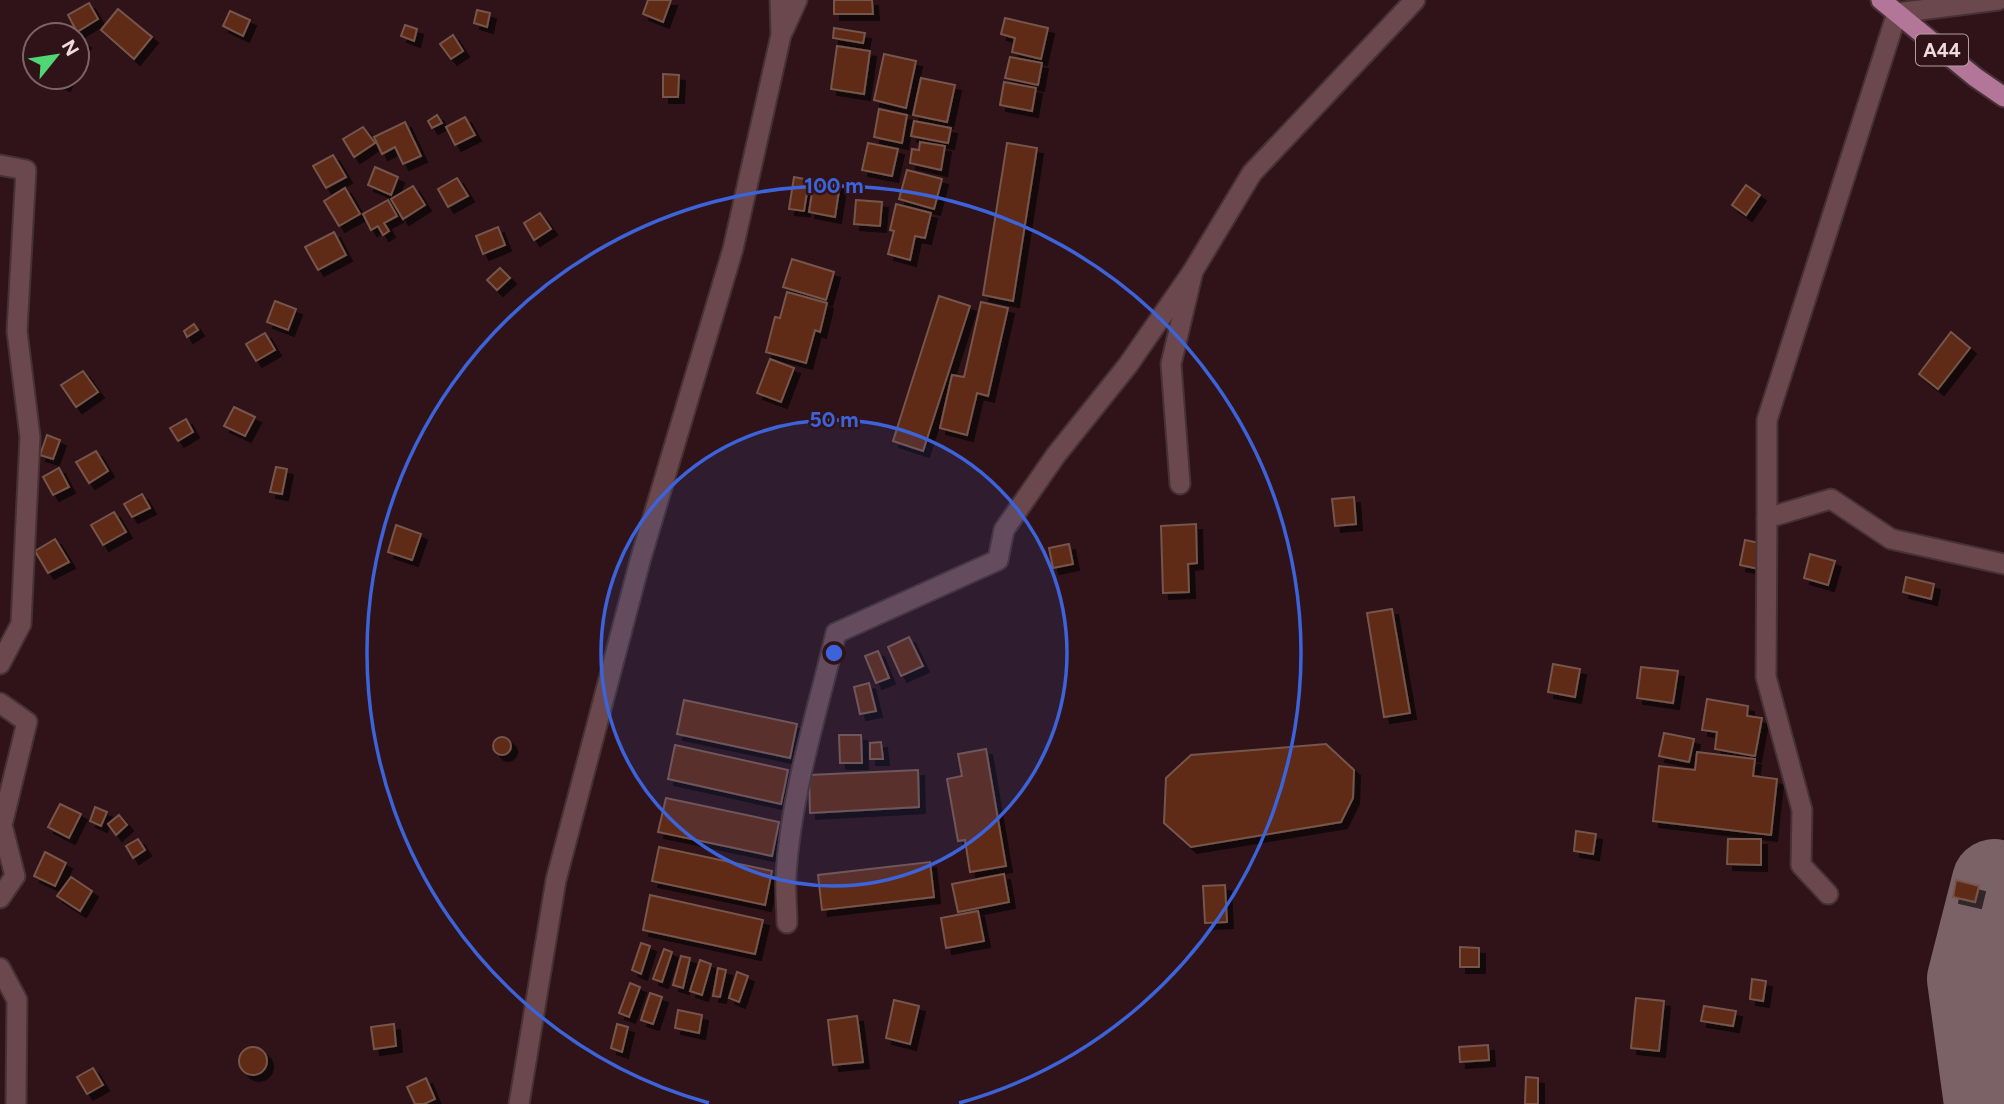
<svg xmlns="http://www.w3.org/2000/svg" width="2004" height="1104" viewBox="0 0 2004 1104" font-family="Figtree,sans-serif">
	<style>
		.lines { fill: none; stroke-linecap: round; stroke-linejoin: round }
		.taxiway { stroke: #7b6266; stroke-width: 84 }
		.building { fill: #5e2919; stroke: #76554b; stroke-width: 2; filter: url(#shadow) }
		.minor-casing { stroke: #463134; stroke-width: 23 }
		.primary-casing { stroke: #463134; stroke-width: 23 }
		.minor { stroke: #6a484e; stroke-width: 19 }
		.primary { stroke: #b47698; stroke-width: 19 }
		.ring { fill: none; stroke: #3c63d9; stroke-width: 3.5 }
		.labels { text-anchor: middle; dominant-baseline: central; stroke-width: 5; stroke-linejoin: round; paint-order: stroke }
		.shield { fill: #2f1318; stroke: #b59ea1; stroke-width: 2 }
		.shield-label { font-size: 19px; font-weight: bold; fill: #efdadc }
		.centre { fill: #3c63d9; stroke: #2f1318; stroke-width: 3.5 }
		.ring-label { font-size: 21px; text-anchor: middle; font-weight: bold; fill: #3c63d9; stroke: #2f1318; stroke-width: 5; stroke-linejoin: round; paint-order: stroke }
	</style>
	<defs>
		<filter id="shadow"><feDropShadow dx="6" dy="6" stdDeviation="0" flood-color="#0009"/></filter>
	</defs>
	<rect width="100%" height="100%" fill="#2f1318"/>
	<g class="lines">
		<!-- taxiway -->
		<polyline class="taxiway" points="1986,1104 1969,979 1994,881"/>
	</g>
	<!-- building -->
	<g class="building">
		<polygon points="648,0 671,0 663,22 643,14"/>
		<polygon points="834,0 872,0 873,14 834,14"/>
		<polygon points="89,3 98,19 77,32 68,15"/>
		<polygon points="118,9 152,37 134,59 101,30"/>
		<polygon points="477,10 490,13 487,27 474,23"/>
		<polygon points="230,11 250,20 243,36 223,26"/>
		<polygon points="1005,18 1048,28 1041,59 1012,52 1015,38 1001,34"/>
		<polygon points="405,25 417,29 414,41 401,36"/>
		<polygon points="834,28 865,33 863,43 833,38"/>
		<polygon points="453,35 463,51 451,59 440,44"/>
		<polygon points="77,38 85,42 77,59"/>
		<polygon points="837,46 870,51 864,94 831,89"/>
		<polygon points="884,54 916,61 906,108 874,100"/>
		<polygon points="1010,57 1042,63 1038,85 1005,78"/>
		<polygon points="663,74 679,75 678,97 663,97"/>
		<polygon points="48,77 68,77 64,85"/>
		<polygon points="921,78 955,85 947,122 913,115"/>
		<polygon points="1004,82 1036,88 1032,111 1000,105"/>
		<polygon points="879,109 907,115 902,143 874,137"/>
		<polygon points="437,115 442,123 432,128 428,121"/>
		<polygon points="465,117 475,135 455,145 446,127"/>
		<polygon points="914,121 951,128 948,143 911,136"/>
		<polygon points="405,122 421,156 403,164 395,147 382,154 374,137"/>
		<polygon points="363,127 375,143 354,157 343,139"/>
		<polygon points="920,142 945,146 941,170 910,163 912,149 919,150"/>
		<polygon points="868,143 898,149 892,176 862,170"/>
		<polygon points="1007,143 1037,148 1013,301 983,295"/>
		<polygon points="333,155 346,177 326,188 313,166"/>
		<polygon points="375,167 398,177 391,195 368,185"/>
		<polygon points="907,170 942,179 934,209 899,199"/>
		<polygon points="794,177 809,180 804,211 789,209"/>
		<polygon points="457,178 468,196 448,207 438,189"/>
		<polygon points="814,180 840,184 835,217 809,212"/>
		<polygon points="1746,185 1760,195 1746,215 1732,205"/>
		<polygon points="413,186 425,205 403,219 391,199"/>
		<polygon points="345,188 360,214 339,226 324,201"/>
		<polygon points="388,200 397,216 384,223 389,231 383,235 378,226 371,230 363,214"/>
		<polygon points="856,200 882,202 880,226 854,224"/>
		<polygon points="896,204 931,213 925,238 915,236 910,260 888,254 894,231 890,230"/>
		<polygon points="540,213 551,229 534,240 524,223"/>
		<polygon points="498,227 505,245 483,254 476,236"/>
		<polygon points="334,232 346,255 318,270 305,247"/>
		<polygon points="792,259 834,272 826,300 783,287"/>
		<polygon points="500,268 510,278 497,290 487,280"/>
		<polygon points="787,292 827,303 820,332 815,330 806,363 766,352 775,317 780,318"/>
		<polygon points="939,296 970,306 923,451 893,441"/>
		<polygon points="275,301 296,309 288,330 267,322"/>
		<polygon points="981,302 1008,308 988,396 977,393 967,435 940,428 952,375 964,377"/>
		<polygon points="194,324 198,330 187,337 184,331"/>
		<polygon points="1951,332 1970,348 1938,389 1919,374"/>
		<polygon points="265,333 275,350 256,361 246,344"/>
		<polygon points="770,359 794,368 781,402 757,393"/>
		<polygon points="83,371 98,392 76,407 61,385"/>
		<polygon points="234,407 255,417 245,436 224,426"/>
		<polygon points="186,419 193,432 178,441 170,428"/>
		<polygon points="47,435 60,440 53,459 40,455"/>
		<polygon points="96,451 108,471 89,483 76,462"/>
		<polygon points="276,467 287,469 282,494 270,492"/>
		<polygon points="59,468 69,487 53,495 43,477"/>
		<polygon points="142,494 150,508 132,517 124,504"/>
		<polygon points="1354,497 1356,524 1335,526 1332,499"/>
		<polygon points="114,512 126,532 103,545 91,525"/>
		<polygon points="1196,524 1197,563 1188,564 1189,592 1163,593 1161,526"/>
		<polygon points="396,525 421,534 412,560 388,552"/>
		<polygon points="55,539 69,562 48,573 35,551"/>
		<polygon points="1745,540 1764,544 1759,569 1740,565"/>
		<polygon points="1069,544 1073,564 1053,568 1049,548"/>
		<polygon points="1810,554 1835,561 1828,585 1804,578"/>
		<polygon points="1906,577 1934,584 1931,599 1903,592"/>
		<polygon points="1392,609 1410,713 1384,717 1367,613"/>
		<polygon points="909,637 923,666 901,676 888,647"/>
		<polygon points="878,651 889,678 876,683 865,656"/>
		<polygon points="1553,664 1580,669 1575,697 1548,692"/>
		<polygon points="1641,667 1678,671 1673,703 1637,698"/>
		<polygon points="869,683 876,711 860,714 854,687"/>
		<polygon points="1707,699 1748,706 1747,716 1762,718 1755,756 1715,749 1717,732 1702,730"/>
		<polygon points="684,700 797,724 790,758 677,734"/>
		<polygon points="1664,733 1694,739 1689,762 1659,756"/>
		<polygon points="839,735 861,735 862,763 840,763"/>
		<circle cx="502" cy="746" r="9"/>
		<polygon points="881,742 883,759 870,759 870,743"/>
		<polygon points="1326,744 1354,770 1353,798 1341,822 1191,847 1164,823 1166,778 1191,755"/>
		<polygon points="675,745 788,770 781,804 668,779"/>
		<polygon points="986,749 1006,866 970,872 965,840 958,841 947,779 962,776 958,754"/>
		<polygon points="1697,752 1755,759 1753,776 1777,779 1771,835 1653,821 1659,766 1695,770"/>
		<polygon points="918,770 919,807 810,813 809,775"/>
		<polygon points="666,798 779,822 772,856 658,832"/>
		<polygon points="60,804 81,814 69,838 48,827"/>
		<polygon points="95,807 107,812 101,826 90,821"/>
		<polygon points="119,815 127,825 116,835 108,824"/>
		<polygon points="1576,831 1596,834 1593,854 1574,851"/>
		<polygon points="138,839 145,850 133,858 126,846"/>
		<polygon points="1728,839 1761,839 1761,865 1727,864"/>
		<polygon points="659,847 772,871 765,905 652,881"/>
		<polygon points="45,852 66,863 55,886 34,876"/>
		<polygon points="930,862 934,897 822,910 818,875"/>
		<polygon points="1004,874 1009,902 958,912 952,884"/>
		<polygon points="71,877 92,891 80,911 57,896"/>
		<polygon points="1956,880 1979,886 1975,902 1953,897"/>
		<polygon points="1225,885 1227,922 1205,923 1203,886"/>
		<polygon points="650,895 763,920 755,954 643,930"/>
		<polygon points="978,911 984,941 946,948 941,918"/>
		<polygon points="641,943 650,946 641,974 632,970"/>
		<polygon points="1460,947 1479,948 1479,967 1460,967"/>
		<polygon points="664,949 672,952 662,982 653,979"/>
		<polygon points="681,956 690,958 683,988 673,985"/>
		<polygon points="700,960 711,964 702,995 690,991"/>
		<polygon points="718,968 726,970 720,997 713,996"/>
		<polygon points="737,972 748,976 739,1002 729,998"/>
		<polygon points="1752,979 1766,981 1763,1001 1750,999"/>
		<polygon points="630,983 640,987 629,1017 619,1013"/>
		<polygon points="650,993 662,997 653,1024 641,1020"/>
		<polygon points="1636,998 1664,1001 1659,1051 1631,1048"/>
		<polygon points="894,1000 919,1006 910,1044 886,1038"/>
		<polygon points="1704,1006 1736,1011 1733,1026 1701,1021"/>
		<polygon points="678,1010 702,1015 699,1033 675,1028"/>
		<polygon points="857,1016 863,1062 833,1065 828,1020"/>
		<polygon points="394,1024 396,1046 374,1049 371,1027"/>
		<polygon points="617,1024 628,1027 622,1052 611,1048"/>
		<polygon points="1488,1045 1489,1060 1460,1062 1459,1047"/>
		<circle cx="253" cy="1061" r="14"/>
		<polygon points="93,1068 103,1085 87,1094 77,1077"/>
		<polygon points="1526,1077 1538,1078 1538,1104 1525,1104"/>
		<polygon points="426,1078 435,1099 424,1104 415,1104 407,1087"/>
	</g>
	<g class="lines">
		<defs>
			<g id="minor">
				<polyline points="783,31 797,0"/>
				<polyline points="0,165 26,170 17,331 30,437 21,624 0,664"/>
				<polyline points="1180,484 1171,364 1193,271 1252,173 1415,0"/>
				<polyline points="1767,518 1767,420 1897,13 1998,0"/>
				<polyline points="0,703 27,722 2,825 15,876 0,898"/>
				<polyline points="1828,894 1801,865 1802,810 1766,677 1767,518 1831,499 1891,539 2004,564"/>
				<path d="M787,923C787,907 785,891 786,875C791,793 817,713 836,633L998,560L1004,530L1056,455L1128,365L1193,271"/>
				<polyline points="0,968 17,1000 16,1104"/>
				<polyline points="519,1104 556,880 640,561 733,249 781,35 780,0"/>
			</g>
			<polyline id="primary" points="1881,0 1975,77 2004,97"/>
		</defs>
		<!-- minor casing -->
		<use href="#minor" class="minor-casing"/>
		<!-- primary casing -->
		<use href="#primary" class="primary-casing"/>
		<!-- minor -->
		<use href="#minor" class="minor"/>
		<!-- primary -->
		<use href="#primary" class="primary"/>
	</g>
	<!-- distance rings -->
	<circle cx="834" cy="653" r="233" fill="#3c63d9" fill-opacity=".12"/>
	<g class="ring">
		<circle cx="834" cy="653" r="233"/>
		<path d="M709 1103A467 467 0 1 1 959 1103"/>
	</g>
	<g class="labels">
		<!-- shield labels -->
		<rect class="shield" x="1916" y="34.5" width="52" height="31" rx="5"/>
		<g class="shield-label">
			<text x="1942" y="50">A44</text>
		</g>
	</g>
	<circle cx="834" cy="653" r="10" class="centre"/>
	<g class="ring-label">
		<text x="834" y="193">100 m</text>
		<text x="834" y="427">50 m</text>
	</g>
	<!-- north arrow -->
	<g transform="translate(56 56) rotate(60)"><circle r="33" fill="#2f1318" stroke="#7c6366" stroke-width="2"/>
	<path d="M0-5L12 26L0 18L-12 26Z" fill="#50d674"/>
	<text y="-10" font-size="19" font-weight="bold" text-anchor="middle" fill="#efdadc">N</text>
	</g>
</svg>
